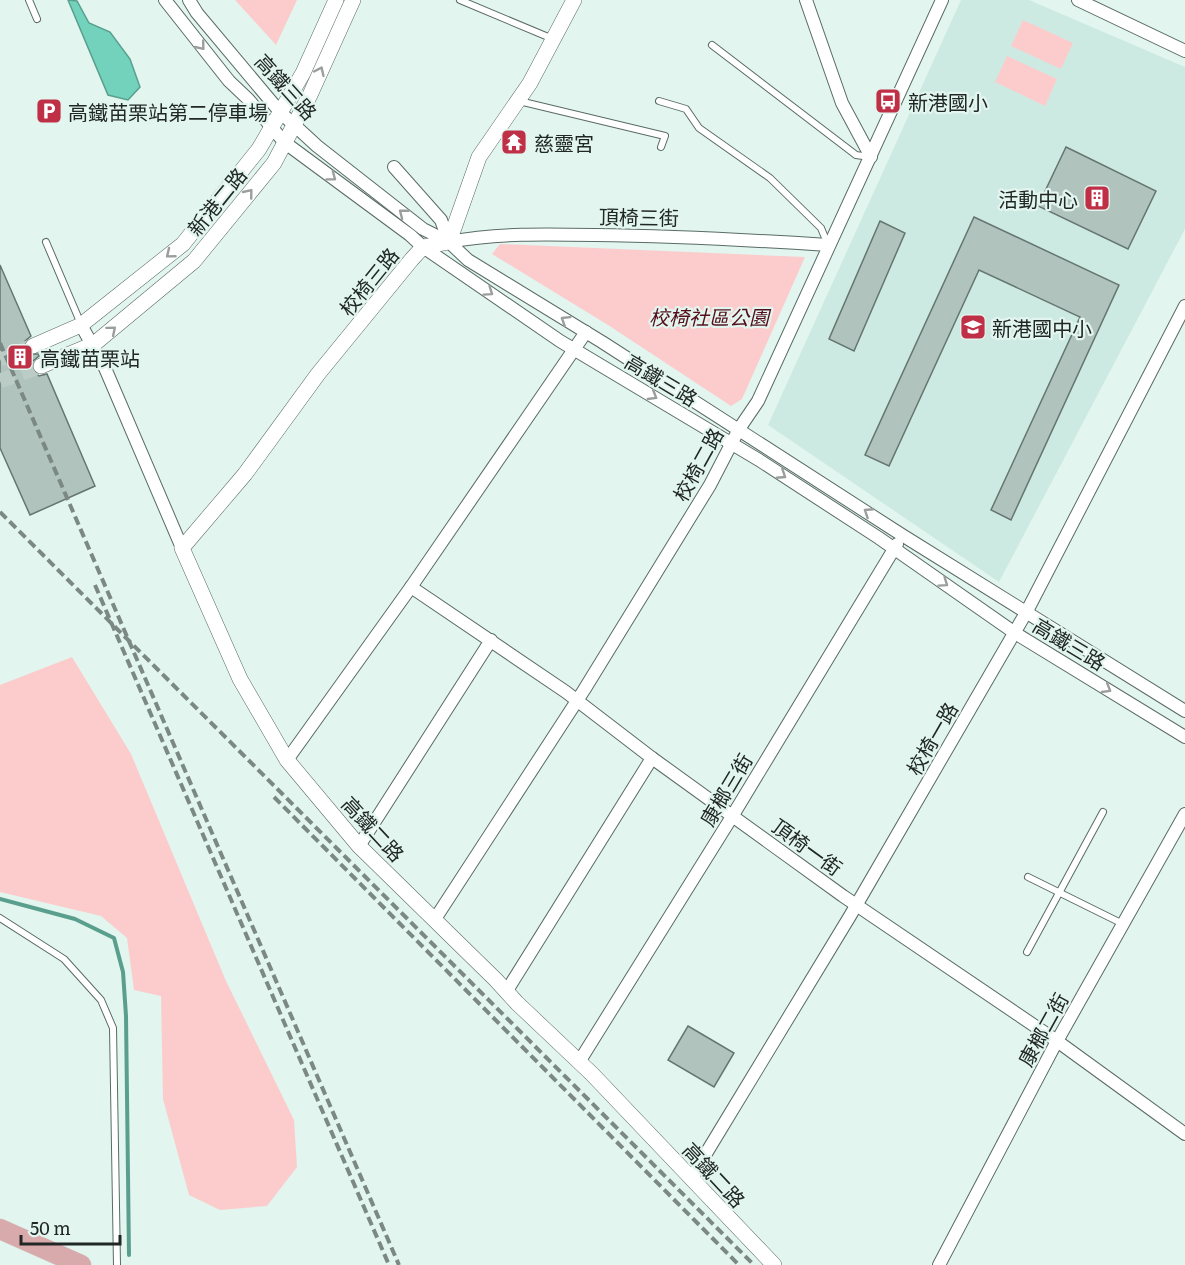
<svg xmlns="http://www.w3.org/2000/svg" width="1185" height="1265" viewBox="0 0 1185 1265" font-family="Literata,'Noto Sans TC',serif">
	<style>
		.built { fill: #cdeae2 }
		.green { fill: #fccccd }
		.water { fill: #73d2bb; stroke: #5a9f8e; stroke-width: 1.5 }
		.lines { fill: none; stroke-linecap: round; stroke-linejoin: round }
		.stream { stroke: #5a9f8e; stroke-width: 4 }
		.building { fill: #b0c3bd; stroke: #657671; stroke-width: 1.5 }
		.tertiary-tunnel { stroke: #bbccc7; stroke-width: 15; stroke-dasharray: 15 8; stroke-linecap: butt }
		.service-casing { stroke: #5a6b66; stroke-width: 8 }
		.minor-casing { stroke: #5a6b66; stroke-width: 14 }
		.tertiary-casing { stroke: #5a6b66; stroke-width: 16 }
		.primary-casing { stroke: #d2d4d3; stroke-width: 21 }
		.service { stroke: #fff; stroke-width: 6 }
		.minor { stroke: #fff; stroke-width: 12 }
		.tertiary { stroke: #fff; stroke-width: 15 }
		.primary { stroke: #d9aaac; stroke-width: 20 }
		.rail { stroke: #7c8884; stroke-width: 4; stroke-dasharray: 9 4.5; stroke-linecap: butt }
		.oneway { stroke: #9b9e9d }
		.labels { text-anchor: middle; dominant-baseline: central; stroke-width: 4.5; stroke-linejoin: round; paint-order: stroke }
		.street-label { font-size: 20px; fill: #202725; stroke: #e2f5ef }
		.poi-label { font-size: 20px; fill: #202725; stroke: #e2f5ef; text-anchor: start }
		.park-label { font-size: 20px; font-style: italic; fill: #550e1a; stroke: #e2f5ef }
	</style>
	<rect width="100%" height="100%" fill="#e2f5ef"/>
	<!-- built -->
	<polygon class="built" points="961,0 1029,0 1185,67 1185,229 999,582 768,425"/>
	<!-- green -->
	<g class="green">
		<polygon points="235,0 297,0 276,45"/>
		<polygon points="1023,20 1073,43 1061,69 1011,46"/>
		<polygon points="1007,56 1057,79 1045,106 995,82"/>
		<polygon points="500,244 805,257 742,399 731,406 608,325 492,254"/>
		<polygon points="72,657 131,754 226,981 294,1120 297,1167 267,1206 220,1210 189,1195 163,1099 161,996 134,990 127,938 101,916 0,892 0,685"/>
	</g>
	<!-- water -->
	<polygon class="water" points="68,0 77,1 89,23 110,32 130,59 140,87 128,100 108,95"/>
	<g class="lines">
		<!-- stream -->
		<polyline class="stream" points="0,899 75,919 114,938 123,972 126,1016 129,1255"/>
	</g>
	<!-- building -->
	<g class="building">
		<polygon points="1066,147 1156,191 1128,249 1038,206"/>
		<polygon points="974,217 1119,285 1011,520 991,510 1080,317 979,270 889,466 865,455"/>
		<polygon points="880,221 905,233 854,351 829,339"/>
		<polygon points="0,265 31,336 25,341 24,349 28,354 38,354 39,356 33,361 32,370 39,376 47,374 95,486 30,515 0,448"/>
		<polygon points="688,1026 734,1053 714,1087 668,1060"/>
	</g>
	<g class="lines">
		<!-- tertiary-tunnel -->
		<g class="tertiary-tunnel">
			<polyline points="0,359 33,346"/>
			<polyline points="0,381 41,366"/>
		</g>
		<defs>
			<g id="service">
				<polyline points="29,0 37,19"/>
				<polyline points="460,0 553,39"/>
				<polyline points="712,45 856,155 870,157"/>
				<polyline points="519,101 665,136 661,147"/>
				<polyline points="659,101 686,109 699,128 770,178 821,228 828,245"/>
				<polyline points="46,242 81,324"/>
				<polyline points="1028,877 1123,924"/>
				<polyline points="0,918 64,959 101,1000 113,1028 117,1265"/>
				<polyline points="1027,952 1103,812"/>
			</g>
			<g id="minor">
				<polyline points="165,0 229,81 248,99 284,142 410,235 423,247 560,341 759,460 879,538 1015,633 1185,737"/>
				<polyline points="189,0 197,13 280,112 317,146 423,229 449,242 468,260 602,342 902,535 1185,711"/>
				<polyline points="806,0 842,103 871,157"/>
				<polyline points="1078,0 1185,51"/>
				<path d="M394,167L441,220L449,242C497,233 546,234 595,235C673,236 751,240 828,245"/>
				<polyline points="81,325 105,368 182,548"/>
				<polyline points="411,587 566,692 652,758 843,896 1057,1041 1185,1134"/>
				<polyline points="287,760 411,587 586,332"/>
				<polyline points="359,846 491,640"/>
				<polyline points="435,919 584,690 710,485 739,429 758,401 942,0"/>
				<polyline points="506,992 652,758"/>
				<polyline points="579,1062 733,815 897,544"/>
				<polyline points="692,1179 699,1165 850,916 1027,611 1185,306"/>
				<polyline points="939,1265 1057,1041 1185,814"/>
			</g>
			<g id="tertiary">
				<polyline points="574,0 530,83 479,157 449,242 423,247 412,259 318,374 245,474 182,548 240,679 287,760 359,846 496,980 517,1003 592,1074 774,1265"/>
				<polyline points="33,346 81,325 183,244 259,149 303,73 336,0"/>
				<polyline points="41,366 94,344 194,261 274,163 310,95 353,0"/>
			</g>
			<polyline id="primary" points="0,1229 81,1265"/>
		</defs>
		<!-- service casing -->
		<use href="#service" class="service-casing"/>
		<!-- minor casing -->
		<use href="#minor" class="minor-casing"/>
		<!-- tertiary casing -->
		<use href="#tertiary" class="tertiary-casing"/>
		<!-- primary casing -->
		<use href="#primary" class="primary-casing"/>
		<!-- service -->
		<use href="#service" class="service"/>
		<!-- minor -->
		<use href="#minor" class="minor"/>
		<!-- tertiary -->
		<use href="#tertiary" class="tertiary"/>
		<!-- primary -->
		<use href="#primary" class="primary"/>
		<!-- rail -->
		<g class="rail">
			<polyline points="0,343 399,1265"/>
			<polyline points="0,512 754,1265"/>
			<polyline points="95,585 389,1265"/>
			<polyline points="274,797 739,1265"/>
		</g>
	</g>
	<!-- one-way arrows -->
	<defs><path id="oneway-chevron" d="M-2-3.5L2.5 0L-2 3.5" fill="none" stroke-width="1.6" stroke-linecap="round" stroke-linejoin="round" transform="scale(1.5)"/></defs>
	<g class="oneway">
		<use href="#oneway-chevron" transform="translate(201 46) rotate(51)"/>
		<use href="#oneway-chevron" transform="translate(320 71) rotate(-65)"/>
		<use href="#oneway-chevron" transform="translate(332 177) rotate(37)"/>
		<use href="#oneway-chevron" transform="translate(249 193) rotate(-51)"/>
		<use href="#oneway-chevron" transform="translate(403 213) rotate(-142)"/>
		<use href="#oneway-chevron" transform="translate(170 254) rotate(141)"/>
		<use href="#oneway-chevron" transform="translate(489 292) rotate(35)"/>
		<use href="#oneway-chevron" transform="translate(565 320) rotate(-148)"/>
		<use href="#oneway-chevron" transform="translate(112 330) rotate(-40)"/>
		<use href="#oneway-chevron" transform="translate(653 396) rotate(31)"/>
		<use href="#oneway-chevron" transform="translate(782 475) rotate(33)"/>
		<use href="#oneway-chevron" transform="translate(868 512) rotate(-147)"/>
		<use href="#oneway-chevron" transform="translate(944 583) rotate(35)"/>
		<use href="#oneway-chevron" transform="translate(1107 689) rotate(31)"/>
	</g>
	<!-- icons -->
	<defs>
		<symbol id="bus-square" viewBox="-11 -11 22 22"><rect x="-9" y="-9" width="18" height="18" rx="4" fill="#bf2f46" stroke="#e2f5ef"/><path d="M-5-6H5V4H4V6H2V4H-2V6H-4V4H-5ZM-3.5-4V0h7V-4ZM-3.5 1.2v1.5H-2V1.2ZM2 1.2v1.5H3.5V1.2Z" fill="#fff"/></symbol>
		<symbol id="parking-square" viewBox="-11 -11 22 22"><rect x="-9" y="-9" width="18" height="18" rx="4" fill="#bf2f46" stroke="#e2f5ef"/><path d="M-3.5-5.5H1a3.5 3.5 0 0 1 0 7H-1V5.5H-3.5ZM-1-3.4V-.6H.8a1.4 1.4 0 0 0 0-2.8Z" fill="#fff"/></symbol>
		<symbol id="temple-square" viewBox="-11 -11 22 22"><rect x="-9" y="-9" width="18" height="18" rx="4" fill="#bf2f46" stroke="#e2f5ef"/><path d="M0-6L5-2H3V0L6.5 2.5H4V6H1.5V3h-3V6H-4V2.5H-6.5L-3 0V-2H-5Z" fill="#fff"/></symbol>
		<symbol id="building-square" viewBox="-11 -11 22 22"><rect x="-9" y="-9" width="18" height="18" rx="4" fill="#bf2f46" stroke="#e2f5ef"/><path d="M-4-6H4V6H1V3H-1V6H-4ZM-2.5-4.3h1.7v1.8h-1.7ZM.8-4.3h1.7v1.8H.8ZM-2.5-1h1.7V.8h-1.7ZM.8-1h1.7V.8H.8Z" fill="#fff"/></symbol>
		<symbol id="school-square" viewBox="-11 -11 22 22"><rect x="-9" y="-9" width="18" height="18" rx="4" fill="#bf2f46" stroke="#e2f5ef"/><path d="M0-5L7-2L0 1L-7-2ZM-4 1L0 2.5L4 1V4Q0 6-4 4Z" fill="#fff"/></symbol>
	</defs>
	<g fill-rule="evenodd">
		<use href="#bus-square" x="873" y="86" width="30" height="30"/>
		<use href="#parking-square" x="34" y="96" width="30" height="30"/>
		<use href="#temple-square" x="499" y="127" width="30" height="30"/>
		<use href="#building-square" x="1082" y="183" width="30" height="30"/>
		<use href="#school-square" x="958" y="312" width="30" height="30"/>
		<use href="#building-square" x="5" y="342" width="30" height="30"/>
	</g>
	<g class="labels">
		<!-- street labels -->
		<g class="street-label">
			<text transform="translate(287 86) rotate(48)">高鐵三路</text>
			<text transform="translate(216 201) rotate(-51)">新港二路</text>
			<text transform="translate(639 216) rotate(1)">頂椅三街</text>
			<text transform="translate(368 281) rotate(-51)">校椅三路</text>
			<text transform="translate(662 379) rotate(31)">高鐵三路</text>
			<text transform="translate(697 464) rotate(-61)">校椅二路</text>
			<text transform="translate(1070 643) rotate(31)">高鐵三路</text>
			<text transform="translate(931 738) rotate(-60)">校椅一路</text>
			<text transform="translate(725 789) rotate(-59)">康榔三街</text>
			<text transform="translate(374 828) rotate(47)">高鐵二路</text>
			<text transform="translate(808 846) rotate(36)">頂椅一街</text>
			<text transform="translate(1042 1029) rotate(-61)">康榔二街</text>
			<text transform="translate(715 1174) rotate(47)">高鐵二路</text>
		</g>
		<!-- poi labels -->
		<g class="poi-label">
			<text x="908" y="101">新港國小</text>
			<text x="68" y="111">高鐵苗栗站第二停車場</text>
			<text x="534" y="142">慈靈宮</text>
			<text x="1078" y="198" text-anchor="end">活動中心</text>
			<text x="992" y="327">新港國中小</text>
			<text x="40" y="357">高鐵苗栗站</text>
		</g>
		<!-- park labels -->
		<g class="park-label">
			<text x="709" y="316">校椅社區公園</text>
		</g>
	</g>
	<!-- scale -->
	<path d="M21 1235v9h99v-9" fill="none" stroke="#202725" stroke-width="3"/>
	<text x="30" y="1235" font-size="18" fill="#202725" stroke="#e2f5ef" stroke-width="4.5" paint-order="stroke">50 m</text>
</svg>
